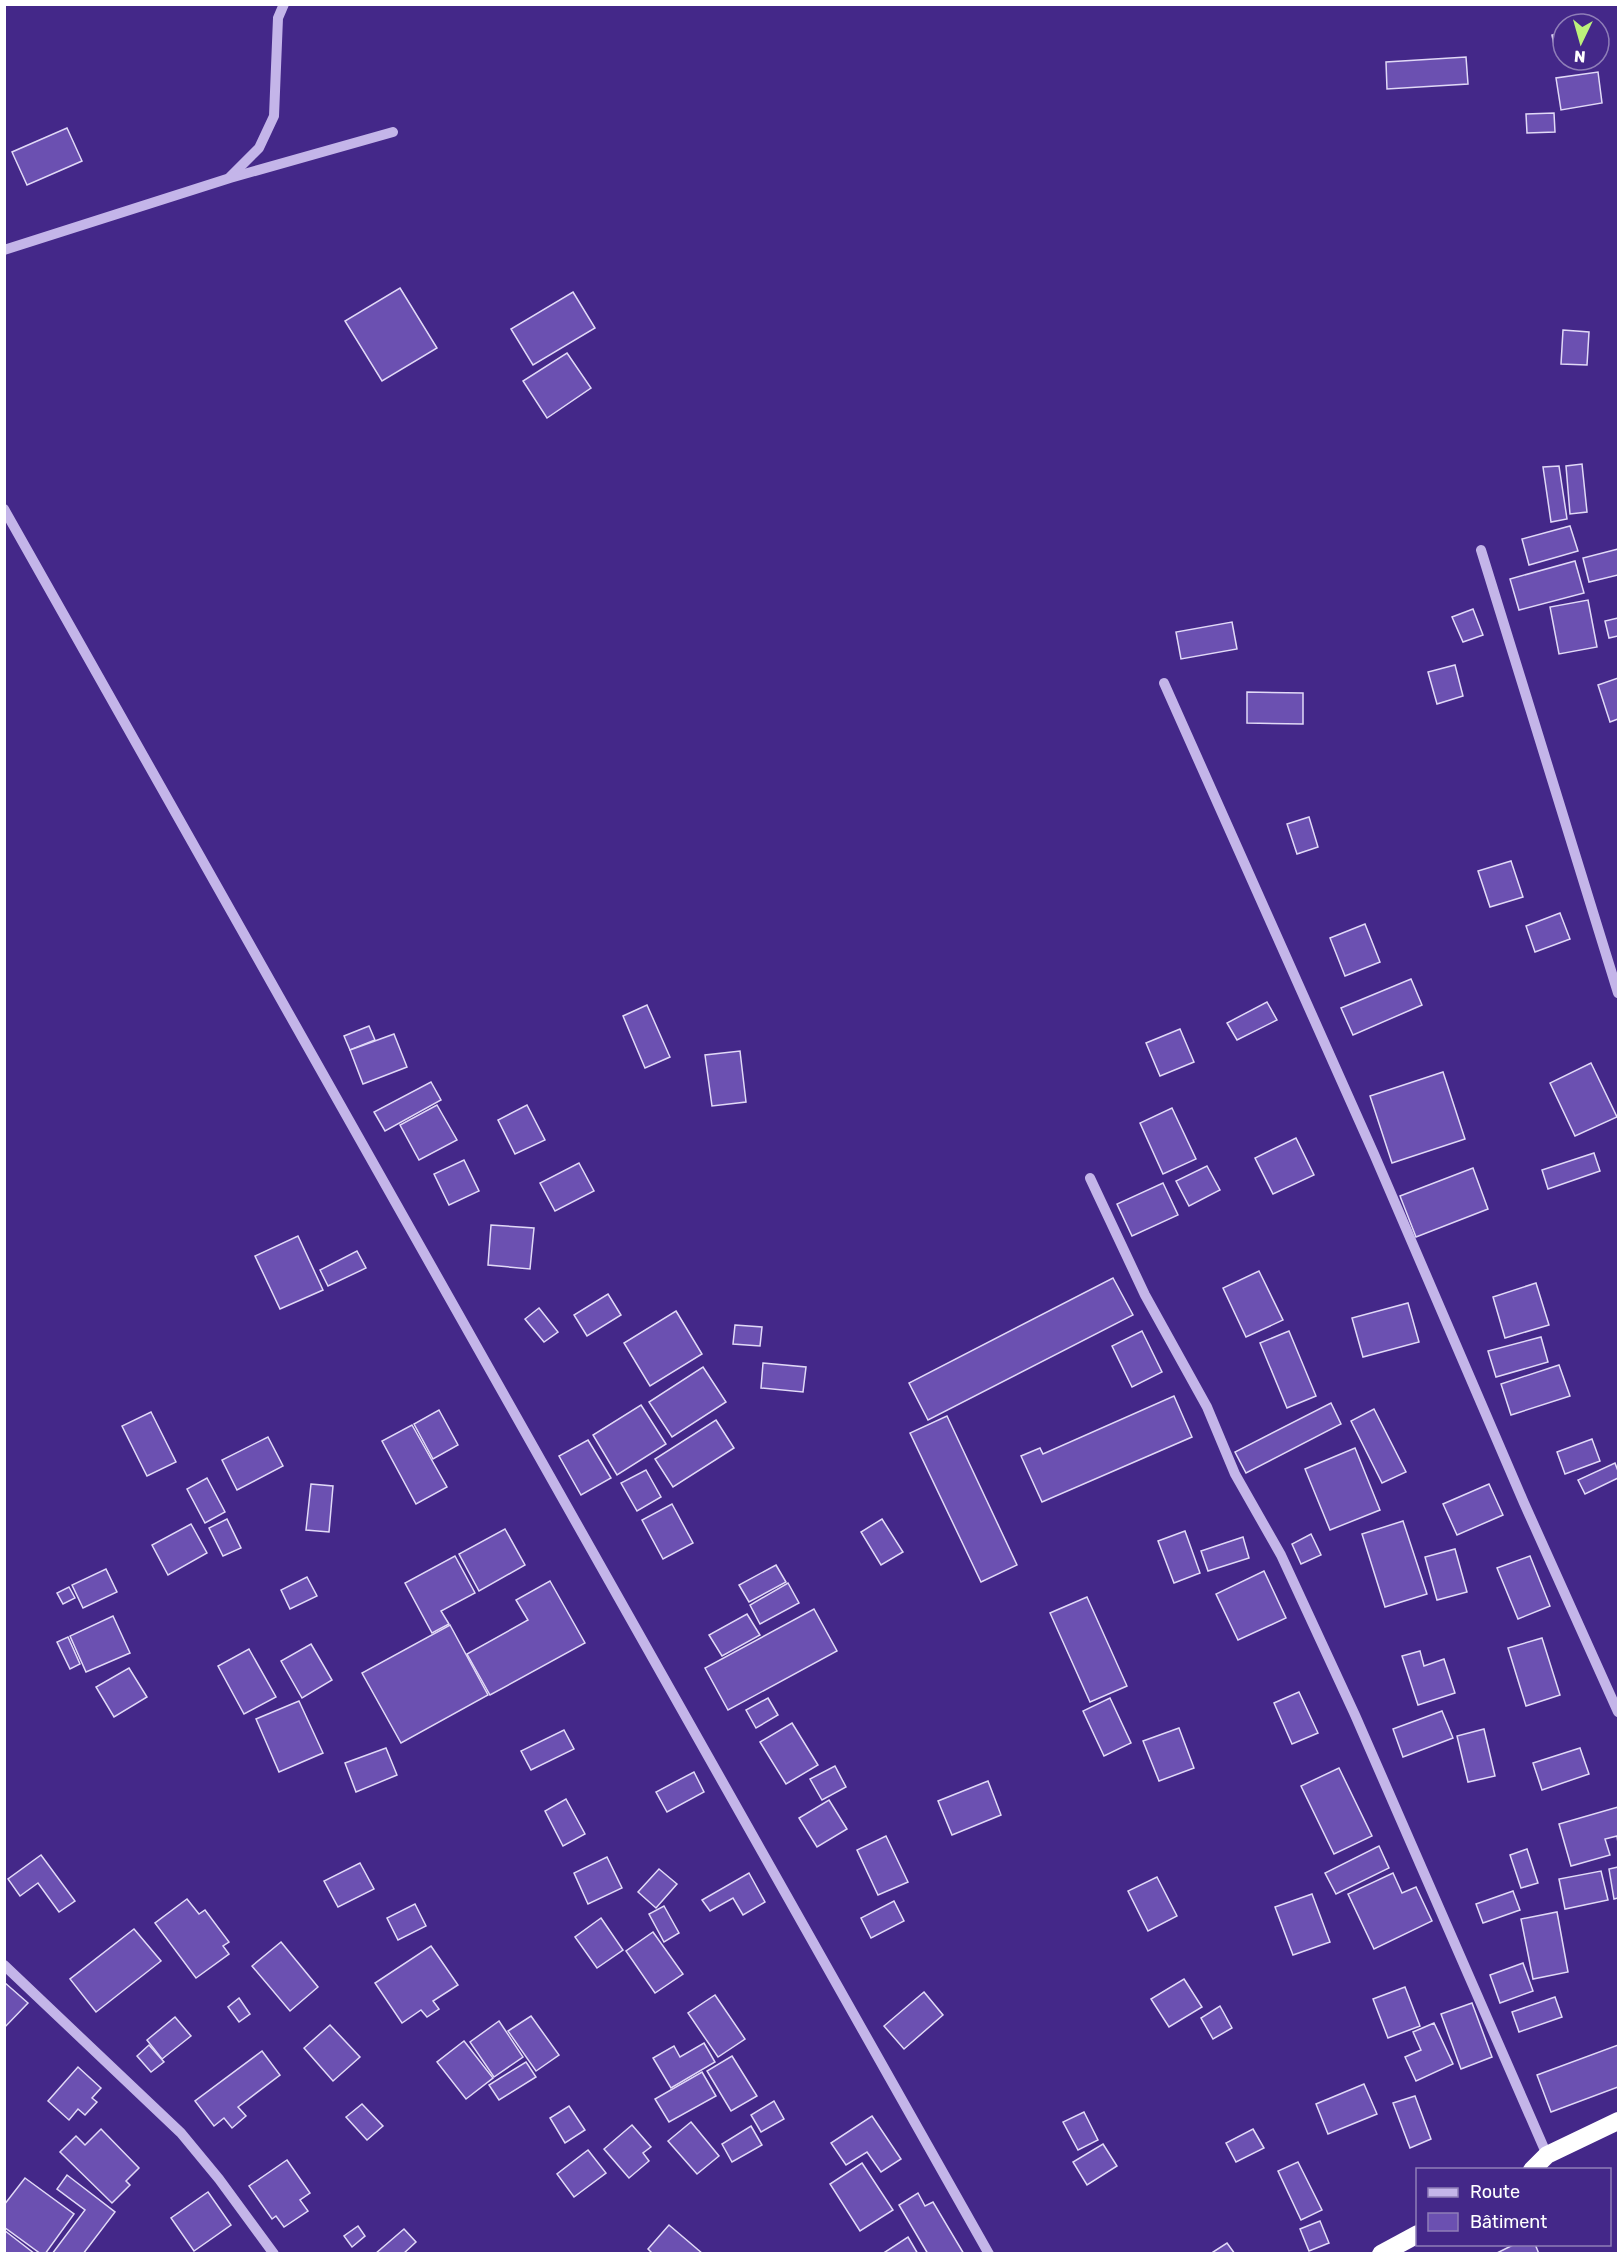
<svg xmlns="http://www.w3.org/2000/svg" width="1623" height="2258" viewBox="0 0 1623 2258" font-family="Rubik,sans-serif">
	<style>
		.building { fill: #6b50b1; stroke: #e1d9f7; stroke-width: 1.5 }
		.lines { fill: none; stroke-linecap: round; stroke-linejoin: round }
		.minor { stroke: #c4b5e9; stroke-width: 10 }
		.highway { stroke: #fff; stroke-width: 18 }
	</style>
	<rect width="100%" height="100%" fill="#442889"/>
	<!-- building -->
	<g class="building">
		<polygon points="1563,33 1563,49 1555,50 1552,35"/>
		<polygon points="1466,57 1468,84 1387,89 1386,62"/>
		<polygon points="1598,72 1602,103 1561,110 1556,78"/>
		<polygon points="1554,113 1555,132 1527,133 1526,114"/>
		<polygon points="67,128 82,161 27,185 12,152"/>
		<polygon points="400,288 437,348 382,381 345,321"/>
		<polygon points="573,292 595,328 533,365 511,329"/>
		<polygon points="1563,330 1589,332 1587,365 1561,364"/>
		<polygon points="567,353 591,388 547,418 523,381"/>
		<polygon points="1582,464 1587,512 1570,514 1566,466"/>
		<polygon points="1559,466 1567,519 1551,522 1543,467"/>
		<polygon points="1570,526 1578,551 1529,565 1522,539"/>
		<polygon points="1618,549 1618,575 1589,582 1583,558"/>
		<polygon points="1575,561 1584,593 1519,610 1510,579"/>
		<polygon points="1588,600 1597,647 1559,654 1550,607"/>
		<polygon points="1473,609 1483,635 1463,642 1452,617"/>
		<polygon points="1618,618 1618,636 1609,638 1605,621"/>
		<polygon points="1232,622 1237,649 1181,659 1176,632"/>
		<polygon points="1455,665 1463,696 1437,704 1428,672"/>
		<polygon points="1618,678 1618,719 1610,722 1598,685"/>
		<polygon points="1247,692 1303,693 1303,724 1247,723"/>
		<polygon points="1309,817 1318,847 1297,854 1287,824"/>
		<polygon points="1511,861 1523,897 1490,907 1478,871"/>
		<polygon points="1560,913 1570,939 1535,952 1526,926"/>
		<polygon points="1365,924 1380,962 1345,976 1330,938"/>
		<polygon points="1411,979 1422,1005 1353,1035 1341,1008"/>
		<polygon points="1267,1002 1277,1020 1237,1040 1227,1023"/>
		<polygon points="647,1005 670,1057 645,1068 623,1016"/>
		<polygon points="369,1026 375,1040 350,1050 344,1036"/>
		<polygon points="1180,1029 1194,1062 1160,1076 1146,1043"/>
		<polygon points="394,1034 407,1067 363,1084 350,1050"/>
		<polygon points="740,1051 746,1102 712,1106 705,1055"/>
		<polygon points="1591,1063 1617,1117 1575,1136 1550,1083"/>
		<polygon points="1443,1072 1465,1139 1392,1163 1370,1096"/>
		<polygon points="431,1082 441,1100 385,1131 374,1112"/>
		<polygon points="437,1105 457,1140 419,1160 400,1125"/>
		<polygon points="527,1105 545,1140 515,1154 498,1120"/>
		<polygon points="1172,1108 1196,1159 1163,1174 1140,1123"/>
		<polygon points="1296,1138 1314,1175 1273,1194 1255,1158"/>
		<polygon points="1594,1153 1600,1171 1548,1189 1542,1170"/>
		<polygon points="464,1160 479,1191 449,1205 434,1174"/>
		<polygon points="579,1163 594,1191 555,1211 540,1183"/>
		<polygon points="1207,1166 1220,1190 1189,1206 1176,1181"/>
		<polygon points="1473,1168 1488,1209 1416,1237 1400,1196"/>
		<polygon points="1163,1183 1178,1215 1132,1236 1117,1204"/>
		<polygon points="491,1225 534,1228 530,1269 488,1265"/>
		<polygon points="298,1236 323,1290 280,1309 255,1256"/>
		<polygon points="357,1251 366,1268 328,1286 320,1270"/>
		<polygon points="1259,1271 1283,1320 1246,1337 1223,1288"/>
		<polygon points="1113,1278 1133,1315 928,1420 909,1383"/>
		<polygon points="1536,1283 1549,1325 1505,1338 1493,1297"/>
		<polygon points="608,1294 621,1315 587,1336 574,1315"/>
		<polygon points="1408,1303 1419,1342 1363,1357 1352,1318"/>
		<polygon points="539,1308 558,1332 544,1342 525,1319"/>
		<polygon points="676,1311 702,1354 650,1386 624,1343"/>
		<polygon points="735,1325 762,1327 760,1346 733,1344"/>
		<polygon points="1142,1331 1162,1372 1132,1387 1112,1346"/>
		<polygon points="1289,1331 1316,1396 1287,1408 1260,1343"/>
		<polygon points="1541,1337 1548,1362 1496,1377 1488,1351"/>
		<polygon points="763,1363 806,1367 803,1392 761,1388"/>
		<polygon points="1559,1365 1570,1396 1511,1415 1501,1384"/>
		<polygon points="703,1367 726,1402 672,1437 649,1402"/>
		<polygon points="1174,1396 1192,1437 1042,1502 1021,1456 1040,1448 1043,1454"/>
		<polygon points="1331,1403 1341,1424 1246,1473 1235,1452"/>
		<polygon points="641,1405 666,1444 617,1475 593,1435"/>
		<polygon points="1374,1409 1406,1472 1382,1483 1351,1421"/>
		<polygon points="439,1410 458,1445 433,1459 414,1424"/>
		<polygon points="151,1412 176,1462 147,1476 122,1426"/>
		<polygon points="947,1416 1017,1565 981,1582 910,1433"/>
		<polygon points="716,1420 734,1448 673,1487 655,1459"/>
		<polygon points="412,1425 447,1487 416,1504 382,1441"/>
		<polygon points="268,1437 283,1466 237,1490 222,1460"/>
		<polygon points="1592,1439 1600,1461 1565,1474 1557,1452"/>
		<polygon points="588,1440 611,1478 581,1495 559,1456"/>
		<polygon points="1355,1448 1380,1510 1330,1530 1305,1469"/>
		<polygon points="1615,1463 1618,1471 1618,1478 1585,1494 1578,1480"/>
		<polygon points="646,1470 661,1497 637,1511 621,1483"/>
		<polygon points="207,1478 225,1512 205,1523 187,1489"/>
		<polygon points="311,1484 333,1486 329,1532 306,1530"/>
		<polygon points="1489,1484 1503,1515 1457,1535 1443,1504"/>
		<polygon points="672,1504 693,1543 663,1559 642,1520"/>
		<polygon points="227,1519 241,1548 223,1556 209,1528"/>
		<polygon points="882,1519 903,1552 881,1565 861,1532"/>
		<polygon points="1403,1521 1427,1594 1385,1607 1362,1534"/>
		<polygon points="191,1524 207,1553 168,1575 152,1545"/>
		<polygon points="505,1529 525,1565 479,1591 459,1554"/>
		<polygon points="1185,1531 1200,1573 1174,1583 1158,1541"/>
		<polygon points="1311,1534 1321,1555 1301,1564 1292,1544"/>
		<polygon points="1243,1537 1249,1558 1208,1571 1201,1551"/>
		<polygon points="1455,1549 1467,1592 1437,1600 1425,1557"/>
		<polygon points="455,1556 475,1593 441,1611 449,1624 432,1633 405,1583"/>
		<polygon points="1530,1556 1550,1606 1518,1619 1497,1568"/>
		<polygon points="776,1565 786,1582 749,1602 739,1585"/>
		<polygon points="106,1569 117,1592 83,1608 72,1585"/>
		<polygon points="1264,1571 1286,1618 1238,1640 1216,1594"/>
		<polygon points="307,1577 317,1596 290,1609 281,1590"/>
		<polygon points="550,1581 585,1643 490,1695 467,1654 528,1620 516,1600"/>
		<polygon points="788,1583 799,1603 760,1624 750,1605"/>
		<polygon points="69,1587 75,1598 63,1604 57,1593"/>
		<polygon points="1087,1597 1127,1686 1090,1702 1050,1613"/>
		<polygon points="814,1609 837,1651 728,1710 705,1668"/>
		<polygon points="747,1614 760,1635 722,1656 709,1635"/>
		<polygon points="113,1616 130,1653 86,1672 70,1636"/>
		<polygon points="450,1625 488,1695 401,1743 362,1673"/>
		<polygon points="68,1637 80,1664 70,1669 57,1642"/>
		<polygon points="1542,1638 1560,1695 1526,1706 1508,1648"/>
		<polygon points="311,1644 332,1680 302,1698 281,1661"/>
		<polygon points="249,1649 276,1697 244,1714 218,1666"/>
		<polygon points="1420,1651 1424,1666 1444,1659 1455,1693 1418,1705 1402,1656"/>
		<polygon points="129,1668 147,1697 114,1717 96,1687"/>
		<polygon points="1299,1692 1318,1733 1292,1744 1274,1703"/>
		<polygon points="768,1698 778,1715 756,1728 746,1710"/>
		<polygon points="1110,1698 1131,1743 1104,1756 1083,1711"/>
		<polygon points="299,1701 323,1753 279,1772 256,1719"/>
		<polygon points="1442,1711 1453,1738 1403,1757 1393,1729"/>
		<polygon points="792,1723 818,1765 786,1784 760,1742"/>
		<polygon points="1179,1728 1194,1768 1159,1781 1143,1741"/>
		<polygon points="1484,1729 1495,1776 1468,1782 1457,1736"/>
		<polygon points="564,1730 574,1749 531,1770 521,1751"/>
		<polygon points="386,1748 397,1775 356,1792 345,1763"/>
		<polygon points="1580,1748 1589,1774 1542,1790 1533,1763"/>
		<polygon points="835,1766 846,1787 822,1800 810,1779"/>
		<polygon points="1339,1768 1372,1836 1334,1854 1301,1786"/>
		<polygon points="694,1772 704,1792 667,1812 656,1792"/>
		<polygon points="988,1781 1001,1815 952,1835 938,1801"/>
		<polygon points="566,1799 585,1834 563,1846 545,1811"/>
		<polygon points="829,1800 847,1829 817,1847 799,1818"/>
		<polygon points="1618,1807 1618,1843 1617,1836 1605,1839 1610,1855 1571,1866 1559,1824"/>
		<polygon points="886,1836 908,1882 878,1895 857,1850"/>
		<polygon points="1379,1846 1389,1868 1336,1894 1325,1873"/>
		<polygon points="1527,1849 1538,1883 1521,1888 1510,1855"/>
		<polygon points="41,1855 75,1901 59,1912 38,1883 20,1896 8,1879"/>
		<polygon points="607,1857 622,1888 588,1904 574,1873"/>
		<polygon points="360,1863 374,1889 338,1907 324,1881"/>
		<polygon points="1618,1867 1618,1898 1614,1899 1609,1869"/>
		<polygon points="659,1869 677,1884 656,1908 638,1892"/>
		<polygon points="1601,1871 1608,1900 1565,1909 1559,1879"/>
		<polygon points="749,1873 765,1902 743,1915 733,1898 710,1911 702,1900"/>
		<polygon points="1393,1873 1402,1893 1416,1887 1432,1921 1374,1949 1348,1894"/>
		<polygon points="1157,1877 1177,1916 1148,1931 1128,1891"/>
		<polygon points="1513,1891 1520,1910 1483,1923 1476,1904"/>
		<polygon points="1312,1894 1330,1942 1293,1955 1275,1907"/>
		<polygon points="187,1899 199,1914 205,1910 229,1942 223,1946 229,1954 196,1978 155,1923"/>
		<polygon points="894,1901 904,1921 871,1938 861,1918"/>
		<polygon points="415,1904 426,1926 398,1940 387,1918"/>
		<polygon points="664,1906 679,1933 664,1942 649,1914"/>
		<polygon points="1557,1912 1568,1972 1533,1979 1521,1919"/>
		<polygon points="601,1918 623,1950 597,1968 575,1937"/>
		<polygon points="134,1929 161,1961 96,2012 70,1979"/>
		<polygon points="653,1932 683,1974 655,1993 626,1951"/>
		<polygon points="281,1942 318,1987 290,2011 252,1966"/>
		<polygon points="431,1946 458,1985 433,2001 439,2009 427,2017 421,2010 402,2023 375,1983"/>
		<polygon points="1523,1963 1533,1991 1500,2003 1490,1975"/>
		<polygon points="1184,1979 1202,2007 1169,2027 1151,1999"/>
		<polygon points="4,1982 28,2003 4,2028"/>
		<polygon points="1405,1987 1420,2026 1388,2038 1373,1999"/>
		<polygon points="924,1992 943,2015 904,2049 884,2026"/>
		<polygon points="715,1995 745,2039 718,2057 688,2013"/>
		<polygon points="1555,1997 1562,2017 1519,2032 1512,2012"/>
		<polygon points="239,1998 250,2014 239,2022 228,2007"/>
		<polygon points="1472,2003 1492,2057 1461,2069 1441,2014"/>
		<polygon points="1220,2006 1232,2028 1213,2039 1201,2018"/>
		<polygon points="531,2016 559,2055 536,2071 508,2031"/>
		<polygon points="175,2017 191,2036 162,2059 147,2040"/>
		<polygon points="499,2021 523,2057 494,2077 470,2042"/>
		<polygon points="1434,2023 1453,2064 1416,2081 1405,2057 1421,2050 1413,2032"/>
		<polygon points="330,2025 360,2057 333,2081 304,2048"/>
		<polygon points="464,2041 493,2078 466,2099 437,2062"/>
		<polygon points="704,2043 715,2062 671,2088 653,2058 674,2046 680,2057"/>
		<polygon points="149,2045 164,2062 151,2072 137,2056"/>
		<polygon points="1618,2045 1618,2087 1551,2112 1537,2075"/>
		<polygon points="262,2051 280,2075 238,2107 246,2116 232,2128 224,2118 214,2126 195,2101"/>
		<polygon points="732,2056 757,2096 731,2111 707,2071"/>
		<polygon points="526,2062 536,2077 499,2100 489,2085"/>
		<polygon points="78,2067 101,2088 92,2098 97,2102 85,2115 78,2109 69,2120 48,2101"/>
		<polygon points="702,2072 716,2096 669,2122 655,2099"/>
		<polygon points="1364,2084 1377,2114 1328,2134 1316,2104"/>
		<polygon points="1415,2096 1431,2139 1410,2148 1393,2103"/>
		<polygon points="774,2101 784,2119 761,2132 751,2115"/>
		<polygon points="362,2104 383,2126 367,2140 346,2117"/>
		<polygon points="569,2106 585,2130 565,2143 550,2118"/>
		<polygon points="1084,2112 1098,2140 1078,2150 1063,2122"/>
		<polygon points="872,2116 901,2159 881,2172 867,2152 846,2165 831,2143"/>
		<polygon points="691,2122 719,2156 697,2174 668,2141"/>
		<polygon points="632,2125 651,2147 643,2153 649,2161 629,2178 604,2149"/>
		<polygon points="751,2126 762,2145 732,2162 722,2144"/>
		<polygon points="101,2129 139,2168 126,2181 130,2185 112,2203 60,2152 76,2136 85,2145"/>
		<polygon points="1253,2129 1264,2148 1236,2162 1226,2143"/>
		<polygon points="1103,2144 1117,2166 1087,2185 1073,2162"/>
		<polygon points="588,2150 606,2173 574,2197 557,2174"/>
		<polygon points="287,2160 310,2193 300,2200 308,2211 284,2227 276,2216 272,2219 249,2186"/>
		<polygon points="1298,2162 1322,2210 1301,2220 1278,2171"/>
		<polygon points="862,2163 893,2210 860,2231 830,2184"/>
		<polygon points="67,2175 115,2212 83,2254 52,2254 85,2210 57,2189"/>
		<polygon points="25,2178 74,2214 45,2254 41,2254 4,2227 4,2205"/>
		<polygon points="208,2192 231,2225 194,2251 171,2218"/>
		<polygon points="918,2193 925,2206 933,2202 964,2254 928,2254 899,2205"/>
		<polygon points="1320,2221 1329,2243 1309,2251 1300,2229"/>
		<polygon points="669,2225 703,2254 653,2254 648,2249"/>
		<polygon points="358,2226 365,2236 352,2247 344,2236"/>
		<polygon points="404,2229 416,2242 403,2254 375,2254"/>
		<polygon points="4,2230 35,2254 4,2254"/>
		<polygon points="908,2237 918,2254 882,2254"/>
		<polygon points="1227,2243 1235,2254 1214,2254 1213,2252"/>
		<polygon points="1515,2244 1535,2244 1539,2254 1495,2254"/>
	</g>
	<g class="lines">
		<!-- minor -->
		<g class="minor">
			<polyline points="230,177 259,148 274,116 278,18 284,4"/>
			<polyline points="4,250 230,178 393,132"/>
			<polyline points="4,509 989,2254"/>
			<polyline points="1481,550 1618,993"/>
			<polyline points="1164,683 1374,1154 1524,1503 1618,1712"/>
			<polyline points="1090,1178 1145,1295 1207,1407 1235,1474 1281,1555 1355,1715 1547,2155"/>
			<polyline points="4,1965 181,2133 219,2179 274,2254"/>
		</g>
		<!-- highway -->
		<g class="highway">
			<polyline points="1532,2170 1547,2155 1618,2121"/>
			<polyline points="1381,2254 1418,2234"/>
		</g>
	</g>
	<!-- border -->
	<rect width="1623" height="2258" fill="none" stroke="#ffffff" stroke-width="12"/>
	<!-- legend -->
	<rect x="1416" y="2168" width="195" height="78" fill="#442889" stroke="#8f7eb8" stroke-width="1.5"/>
	<rect x="1428" y="2188" width="30" height="9" fill="#c4b5e9" stroke="#8f7eb8" stroke-width="1.5"/>
	<text x="1470" y="2198" font-size="18" fill="#ffffff">Route</text>
	<rect x="1428" y="2213" width="30" height="18" fill="#6b50b1" stroke="#8f7eb8" stroke-width="1.5"/>
	<text x="1470" y="2228" font-size="18" fill="#ffffff">Bâtiment</text>
	<!-- north arrow -->
	<g transform="translate(1581 42) rotate(185)"><circle r="28" fill="#442889" stroke="#8f7eb8" stroke-width="1.5"/>
	<path d="M0-4.5L10 22L0 15L-10 22Z" fill="#bdf17b"/>
	<text y="-9" font-size="16" font-weight="bold" text-anchor="middle" fill="#ffffff">N</text>
	</g>
</svg>
